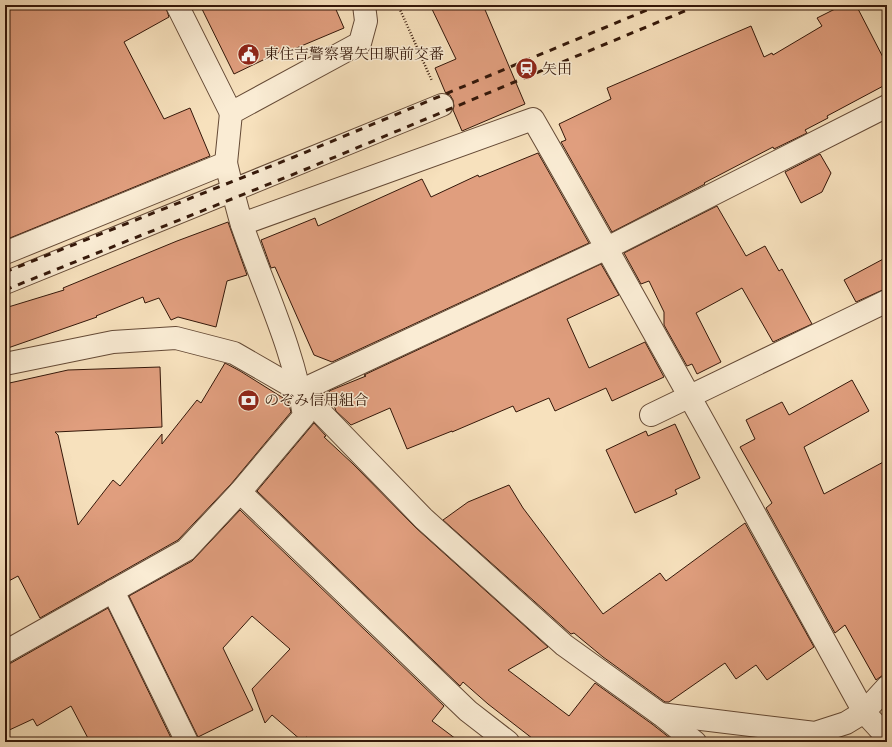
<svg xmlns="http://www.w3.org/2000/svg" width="892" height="747" viewBox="0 0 892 747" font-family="Cardo,'Noto Serif JP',serif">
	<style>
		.building { fill: #e09e7e; stroke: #341709 }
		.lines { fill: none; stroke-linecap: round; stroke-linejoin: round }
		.minor-casing { stroke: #654a36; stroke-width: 24 }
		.path { stroke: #341709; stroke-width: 2.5; stroke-dasharray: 1 2; stroke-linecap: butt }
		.minor { stroke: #faecd4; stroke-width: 22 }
		.rail { stroke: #341709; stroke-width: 3; stroke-dasharray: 7 7; stroke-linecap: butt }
		.labels { text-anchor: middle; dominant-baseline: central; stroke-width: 3; stroke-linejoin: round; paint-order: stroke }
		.poi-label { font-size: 15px; fill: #341709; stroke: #faecd4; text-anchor: start }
	</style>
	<rect width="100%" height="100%" fill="#f7e1bd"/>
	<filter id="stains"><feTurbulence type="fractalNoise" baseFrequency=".005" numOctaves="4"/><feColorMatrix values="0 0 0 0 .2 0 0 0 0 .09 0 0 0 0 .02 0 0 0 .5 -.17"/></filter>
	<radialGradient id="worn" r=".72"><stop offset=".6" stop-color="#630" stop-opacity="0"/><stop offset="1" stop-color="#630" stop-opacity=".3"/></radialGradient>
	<!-- building -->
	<g class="building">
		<polygon points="5,5 165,5 169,17 124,42 164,119 190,108 210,156 5,240"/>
		<polygon points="200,5 334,5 344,28 287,52 286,49 234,74"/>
		<polygon points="430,5 483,5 525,104 462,131 453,110 454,106 453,100 450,95 446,94 435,68 456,59"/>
		<polygon points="843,5 856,5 887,65 887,84 827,116 828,118 805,130 807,133 774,149 773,147 704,183 705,184 612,232 561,142 566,140 559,124 611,99 607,88 751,26 764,57 772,53 773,55 822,26 817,18"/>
		<polygon points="538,153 589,243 332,362 314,355 275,267 271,268 261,240 315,218 318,226 422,179 431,197 478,175 479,177"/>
		<polygon points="820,154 831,173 822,192 801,203 785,172"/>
		<polygon points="717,206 746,256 765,246 779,271 782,269 812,324 773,342 742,288 696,313 721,362 697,374 692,364 687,366 664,325 664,312 649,281 641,284 624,253"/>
		<polygon points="228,222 247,275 227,281 216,327 178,317 171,320 159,298 145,303 143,297 96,316 97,317 5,349 5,308 64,290 63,288 177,241"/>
		<polygon points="887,257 887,288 856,302 844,280"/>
		<polygon points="601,264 619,295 567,319 589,368 645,342 664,377 612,401 606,388 555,411 549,398 516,412 513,406 452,432 452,431 407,449 390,408 351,425 336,411 329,391 366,376 364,375"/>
		<polygon points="225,363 240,371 288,401 291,412 231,484 178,540 40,618 18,576 5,583 5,384 68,370 160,367 162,427 55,432 58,435 78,525 113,480 120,486 162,434 162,444 197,400 201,403"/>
		<polygon points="852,380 869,411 804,447 824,494 887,460 887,675 883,675 876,680 845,625 835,633 766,508 772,503 740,447 755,439 746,420 782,402 789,415"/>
		<polygon points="314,423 326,436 324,437 353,464 416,528 548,647 508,670 569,716 595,683 652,724 675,742 537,742 488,704 463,682 460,686 257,491"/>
		<polygon points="675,424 700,478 675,490 677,494 635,513 606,450 646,431 648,436"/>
		<polygon points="509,485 523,508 603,614 660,573 666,581 745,523 814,647 767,680 756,665 736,679 725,663 669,702 665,702 603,657 574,633 571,634 443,520 468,502"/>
		<polygon points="240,510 444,706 432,721 460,742 319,742 306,737 302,741 272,715 265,723 252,689 290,649 252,616 223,648 253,710 198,737 129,596 192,561"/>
		<polygon points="108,608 173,742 90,742 71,706 37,726 33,719 5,732 5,664 11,663"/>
	</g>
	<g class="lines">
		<defs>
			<g id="minor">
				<polyline points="177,5 231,113"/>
				<polyline points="226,163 231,113 360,43 366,21 364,5"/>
				<path d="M242,224L533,119C646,315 754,513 864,712L887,737"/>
				<path d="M5,253L226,163C231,184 236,205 242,225C264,289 294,349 304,416L240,492L186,550L5,652"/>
				<polyline points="5,283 442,105"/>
				<polyline points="5,364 113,342 176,338 234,353 300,391 424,519 564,645 660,714 695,742"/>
				<polyline points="300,391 607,248 887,106"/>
				<polyline points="651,415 887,301"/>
				<polyline points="240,492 468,711 508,742"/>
				<polyline points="113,591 187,742"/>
				<polyline points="660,714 815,733 846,723 864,712 887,687"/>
			</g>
		</defs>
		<!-- minor casing -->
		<use href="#minor" class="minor-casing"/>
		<!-- path -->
		<polyline class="path" points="398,5 432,81"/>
		<!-- minor -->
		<use href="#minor" class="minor"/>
		<!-- rail -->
		<g class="rail">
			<polyline points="5,272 294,157 659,5"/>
			<polyline points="5,290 299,172 699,5"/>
		</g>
	</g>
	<!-- icons -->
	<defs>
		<symbol id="civic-disc" viewBox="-11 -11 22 22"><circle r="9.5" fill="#8f2418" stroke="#faecd4"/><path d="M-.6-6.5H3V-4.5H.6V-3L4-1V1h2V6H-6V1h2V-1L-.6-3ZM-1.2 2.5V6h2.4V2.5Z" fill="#fff"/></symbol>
		<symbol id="station-disc" viewBox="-11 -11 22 22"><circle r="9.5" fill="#8f2418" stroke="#faecd4"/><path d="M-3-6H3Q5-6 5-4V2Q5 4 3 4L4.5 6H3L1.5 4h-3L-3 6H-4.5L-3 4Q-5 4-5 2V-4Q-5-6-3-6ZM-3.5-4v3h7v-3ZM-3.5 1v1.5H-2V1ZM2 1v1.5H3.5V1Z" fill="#fff"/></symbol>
		<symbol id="bank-disc" viewBox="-11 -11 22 22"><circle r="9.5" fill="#8f2418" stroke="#faecd4"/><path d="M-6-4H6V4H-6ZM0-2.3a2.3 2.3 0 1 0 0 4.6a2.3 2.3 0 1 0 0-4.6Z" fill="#fff"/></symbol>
	</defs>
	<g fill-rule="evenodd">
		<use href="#civic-disc" x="236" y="42" width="25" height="25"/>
		<use href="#station-disc" x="514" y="56" width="25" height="25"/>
		<use href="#bank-disc" x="236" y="388" width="25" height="25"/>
	</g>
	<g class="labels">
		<!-- poi labels -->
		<g class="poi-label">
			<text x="264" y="54">東住吉警察署矢田駅前交番</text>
			<text x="542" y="69">矢田</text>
			<text x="264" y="400">のぞみ信用組合</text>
		</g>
	</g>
	<!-- margin -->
	<rect width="892" height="747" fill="none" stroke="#f7e1bd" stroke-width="20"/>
	<rect x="6" y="6" width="880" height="735" fill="none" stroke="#341709" stroke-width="2"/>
	<rect x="10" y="10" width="872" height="727" fill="none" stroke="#341709"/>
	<rect width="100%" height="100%" filter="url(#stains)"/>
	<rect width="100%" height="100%" fill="url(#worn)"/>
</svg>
